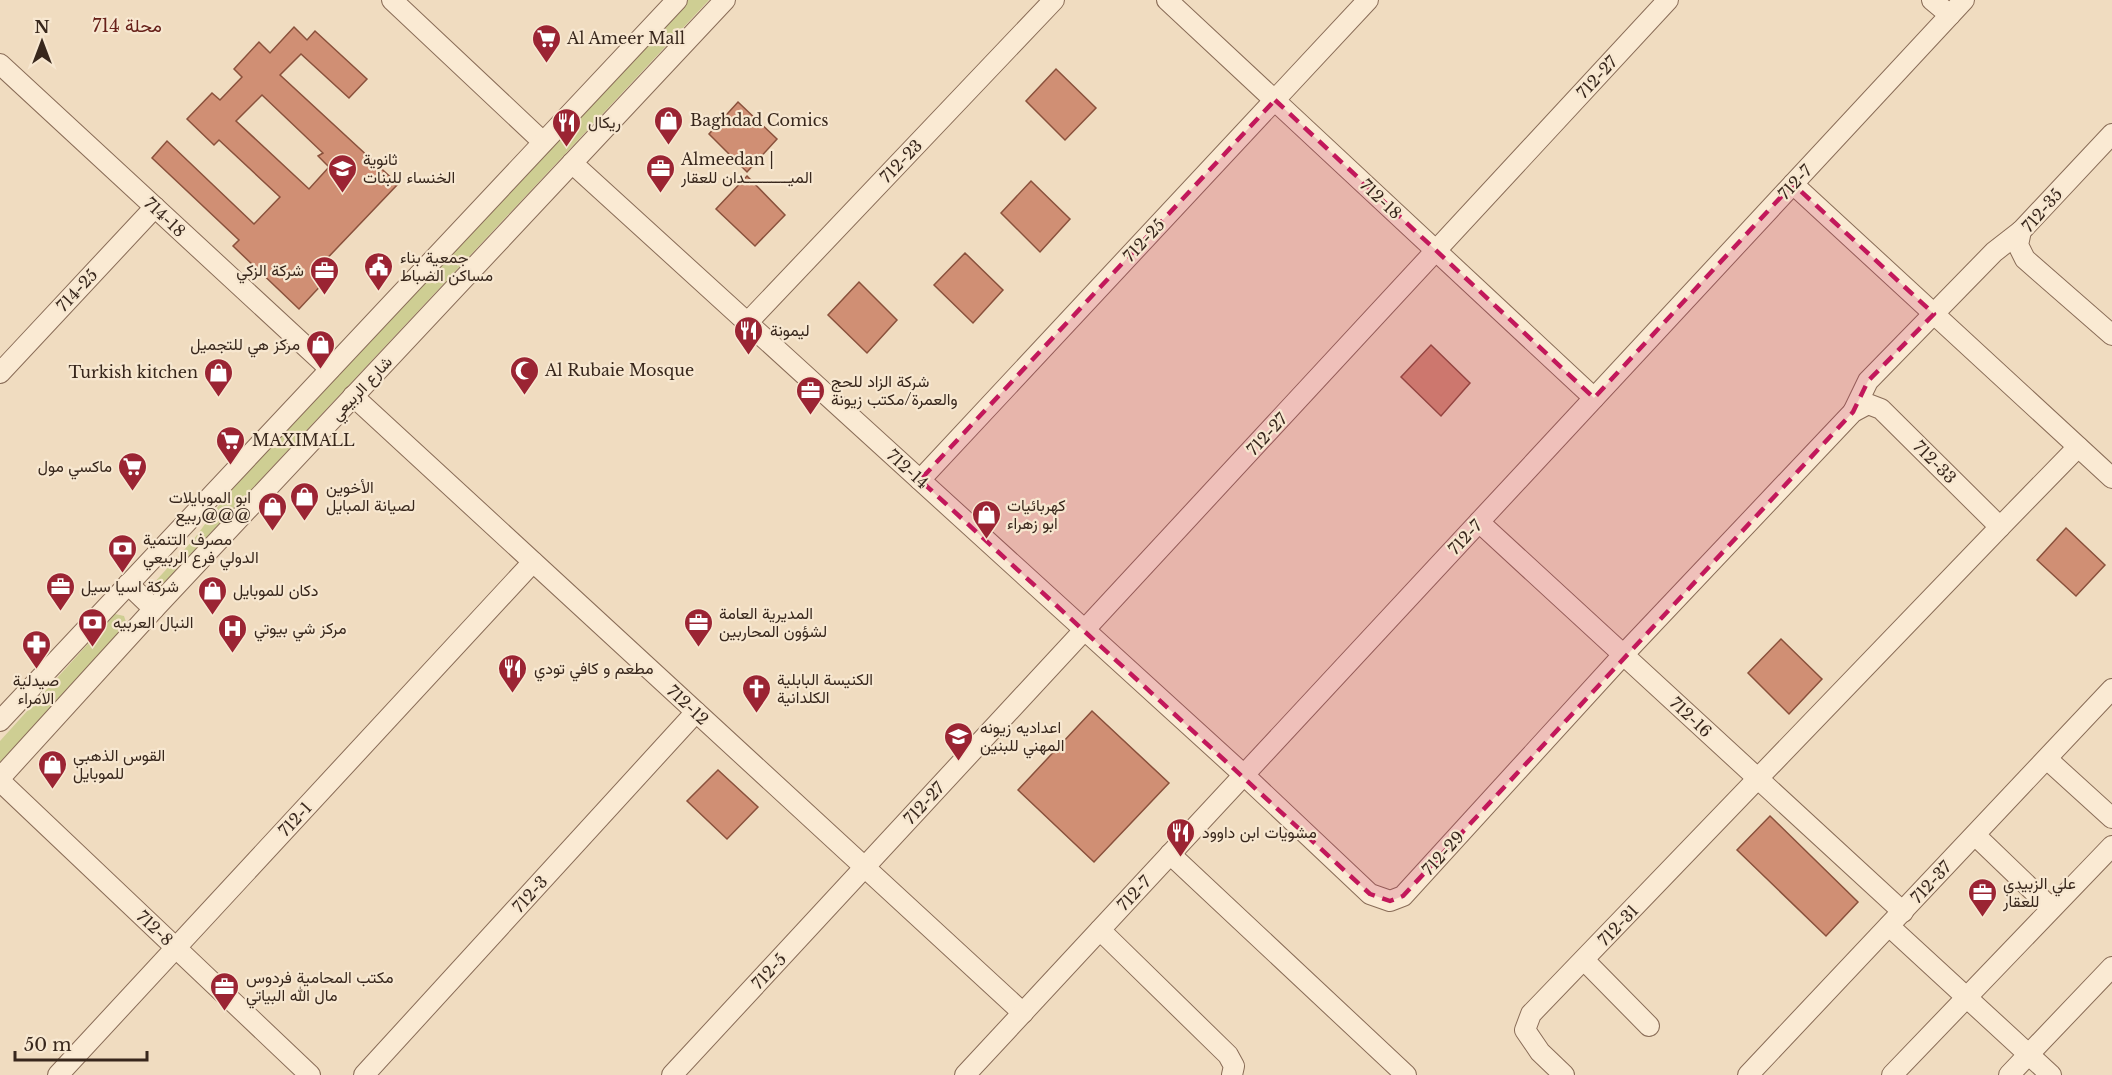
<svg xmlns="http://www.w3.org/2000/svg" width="2112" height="1075" viewBox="0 0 2112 1075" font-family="'Libre Baskerville',Vazirmatn,serif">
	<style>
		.green { fill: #cece93 }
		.building { fill: #d08f74; stroke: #8a513c; stroke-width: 1.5; fill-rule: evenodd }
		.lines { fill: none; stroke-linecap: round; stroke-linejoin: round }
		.minor-casing { stroke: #896c57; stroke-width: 22 }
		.minor { stroke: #faead3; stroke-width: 20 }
		.marked { fill: #c2185b; fill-opacity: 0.2; stroke: #c2185b; stroke-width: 4.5; stroke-dasharray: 12 8; stroke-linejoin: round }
		.labels { text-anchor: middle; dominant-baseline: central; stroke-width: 4.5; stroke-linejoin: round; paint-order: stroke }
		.poi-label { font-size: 16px; fill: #38271c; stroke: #f7e7d0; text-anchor: start }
		.street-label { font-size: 16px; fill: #38271c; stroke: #f7e7d0 }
		.neighbourhood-label { font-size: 18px; fill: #67211a; stroke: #f7e7d0 }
	</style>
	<rect width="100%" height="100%" fill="#f0dcc0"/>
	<!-- green -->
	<g class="green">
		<polygon points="687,0 709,0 161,586 154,590 152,585 194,539 242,474"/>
		<polygon points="115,614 124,616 127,625 0,762 0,741"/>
	</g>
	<!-- building -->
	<g class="building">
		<path d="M294,27L307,40L315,31L367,79L349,98L301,54L280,75L398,184L316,270L326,280L299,309L233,246L239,240L152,158L167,141L254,224L280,197L219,140L214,145L187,119L212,93L220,100L242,77L234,69L259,42L270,53ZM262,95L323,153L318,156L329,167L309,189L236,121Z"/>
		<polygon points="1056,69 1096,108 1065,140 1026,101"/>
		<polygon points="738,102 777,139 747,172 709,134"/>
		<polygon points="747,176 785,215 755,246 716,209"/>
		<polygon points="1031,181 1070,219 1040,252 1001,213"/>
		<polygon points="965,253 1003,290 973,323 934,285"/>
		<polygon points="859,282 897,320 867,353 828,315"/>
		<polygon points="1431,345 1470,383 1441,416 1401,377"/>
		<polygon points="2066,528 2105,565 2076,596 2037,560"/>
		<polygon points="1781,639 1822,679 1789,714 1748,673"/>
		<polygon points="1092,711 1169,783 1094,862 1018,790"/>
		<polygon points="718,770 758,807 727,839 687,801"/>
		<polygon points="1770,816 1858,902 1826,936 1737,850"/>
	</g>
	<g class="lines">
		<defs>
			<g id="minor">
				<polyline points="392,0 543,142"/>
				<polyline points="1167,0 1594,398"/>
				<polyline points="1932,0 1950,15"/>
				<polyline points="0,64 330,369"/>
				<polyline points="2112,134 2021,231 2018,245 2025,259 2112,335"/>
				<polyline points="572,163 1244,775 1370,894 1390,901 1403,896 1623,655 1853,412 1868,404 1881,409 2000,527 1531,1014 1525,1030 1540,1052 1564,1075"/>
				<polyline points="1793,184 2112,478"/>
				<polyline points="747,323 1054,0"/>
				<polyline points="0,373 155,207"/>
				<polyline points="353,396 1023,1013"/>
				<polyline points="1853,412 1868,381 1994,252 2021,231"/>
				<polyline points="920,480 1368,0"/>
				<polyline points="1479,522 1903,912"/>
				<polyline points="2000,527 2078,447"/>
				<polyline points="128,584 154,609"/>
				<polyline points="0,721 677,0"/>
				<polyline points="2047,759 2112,818"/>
				<polyline points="0,778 154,609 725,0"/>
				<polyline points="0,781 310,1075"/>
				<polyline points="1975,835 2051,908"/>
				<polyline points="1170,854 1406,1075"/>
				<polyline points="1889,926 2051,1075"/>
				<polyline points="1100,930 1228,1055 1234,1066 1232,1075"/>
				<polyline points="1584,960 1649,1026"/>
				<polyline points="58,1075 533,562"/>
				<polyline points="364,1075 696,712"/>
				<polyline points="672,1075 1668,0"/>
				<polyline points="965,1075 1964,0"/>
				<polyline points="1748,1075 2112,689"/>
				<polyline points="1892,1075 2112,846"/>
				<polyline points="2009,1075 2112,967"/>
			</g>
		</defs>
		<!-- minor casing -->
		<use href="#minor" class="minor-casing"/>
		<!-- minor -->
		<use href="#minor" class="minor"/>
	</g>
	<!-- marked area -->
	<path class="marked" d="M1275,100L1594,398L1793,184L1934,314L1868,381L1853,412L1403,896L1390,901L1370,894L920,480Z"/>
	<!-- icons -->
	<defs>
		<symbol id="supermarket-pin" viewBox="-11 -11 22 30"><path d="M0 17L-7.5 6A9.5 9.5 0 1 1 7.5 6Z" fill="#9b2433" stroke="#f7e7d0"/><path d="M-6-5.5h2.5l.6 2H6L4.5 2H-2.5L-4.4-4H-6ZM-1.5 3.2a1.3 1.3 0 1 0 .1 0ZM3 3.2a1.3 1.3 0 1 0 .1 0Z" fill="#fff"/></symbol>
		<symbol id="shop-pin" viewBox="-11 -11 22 30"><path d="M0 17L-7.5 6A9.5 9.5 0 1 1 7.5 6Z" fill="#9b2433" stroke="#f7e7d0"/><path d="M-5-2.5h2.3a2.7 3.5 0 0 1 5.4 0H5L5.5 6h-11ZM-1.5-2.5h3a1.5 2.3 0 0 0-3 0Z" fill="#fff"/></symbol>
		<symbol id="restaurant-pin" viewBox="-11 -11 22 30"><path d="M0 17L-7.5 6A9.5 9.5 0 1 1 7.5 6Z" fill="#9b2433" stroke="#f7e7d0"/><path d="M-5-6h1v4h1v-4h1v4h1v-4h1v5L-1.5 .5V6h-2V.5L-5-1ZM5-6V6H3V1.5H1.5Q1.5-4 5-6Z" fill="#fff"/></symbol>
		<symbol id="school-pin" viewBox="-11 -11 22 30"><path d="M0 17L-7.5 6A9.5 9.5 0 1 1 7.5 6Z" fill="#9b2433" stroke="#f7e7d0"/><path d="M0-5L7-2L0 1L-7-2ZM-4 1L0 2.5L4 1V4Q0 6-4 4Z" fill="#fff"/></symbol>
		<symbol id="office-pin" viewBox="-11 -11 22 30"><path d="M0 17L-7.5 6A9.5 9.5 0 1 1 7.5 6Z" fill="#9b2433" stroke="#f7e7d0"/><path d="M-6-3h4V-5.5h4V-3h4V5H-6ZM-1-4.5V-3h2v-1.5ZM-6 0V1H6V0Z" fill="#fff"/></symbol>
		<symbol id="civic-pin" viewBox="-11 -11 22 30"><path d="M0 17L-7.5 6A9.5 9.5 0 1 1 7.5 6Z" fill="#9b2433" stroke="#f7e7d0"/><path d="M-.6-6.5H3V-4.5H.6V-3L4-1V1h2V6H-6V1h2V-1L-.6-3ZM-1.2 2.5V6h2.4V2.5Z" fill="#fff"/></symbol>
		<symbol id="mosque-pin" viewBox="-11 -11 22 30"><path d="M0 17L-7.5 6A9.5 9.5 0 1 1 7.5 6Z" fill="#9b2433" stroke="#f7e7d0"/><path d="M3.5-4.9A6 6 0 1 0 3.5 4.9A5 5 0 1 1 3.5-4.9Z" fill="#fff"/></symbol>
		<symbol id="bank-pin" viewBox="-11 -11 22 30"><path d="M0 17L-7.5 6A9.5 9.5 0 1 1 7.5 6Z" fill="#9b2433" stroke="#f7e7d0"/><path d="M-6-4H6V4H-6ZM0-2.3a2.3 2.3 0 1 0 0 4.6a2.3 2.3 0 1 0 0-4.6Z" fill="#fff"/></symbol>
		<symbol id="hospital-pin" viewBox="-11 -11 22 30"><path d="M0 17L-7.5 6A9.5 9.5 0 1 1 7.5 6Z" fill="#9b2433" stroke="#f7e7d0"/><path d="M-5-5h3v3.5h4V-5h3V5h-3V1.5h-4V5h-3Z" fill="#fff"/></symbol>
		<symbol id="pharmacy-pin" viewBox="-11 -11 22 30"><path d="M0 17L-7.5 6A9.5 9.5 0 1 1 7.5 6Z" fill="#9b2433" stroke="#f7e7d0"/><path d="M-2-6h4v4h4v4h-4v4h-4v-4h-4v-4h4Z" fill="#fff"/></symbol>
		<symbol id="church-pin" viewBox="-11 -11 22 30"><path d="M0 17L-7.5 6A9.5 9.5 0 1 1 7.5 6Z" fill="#9b2433" stroke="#f7e7d0"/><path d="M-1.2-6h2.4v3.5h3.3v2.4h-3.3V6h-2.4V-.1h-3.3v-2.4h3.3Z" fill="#fff"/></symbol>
	</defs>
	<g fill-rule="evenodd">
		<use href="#supermarket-pin" x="530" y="22" width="33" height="45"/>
		<use href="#shop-pin" x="652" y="104" width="33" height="45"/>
		<use href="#restaurant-pin" x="550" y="106" width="33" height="45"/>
		<use href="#school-pin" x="326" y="152" width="33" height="45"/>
		<use href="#office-pin" x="644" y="152" width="33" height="45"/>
		<use href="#civic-pin" x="362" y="250" width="33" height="45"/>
		<use href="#office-pin" x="308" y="254" width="33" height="45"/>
		<use href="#restaurant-pin" x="732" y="314" width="33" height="45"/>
		<use href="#shop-pin" x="304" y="328" width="33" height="45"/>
		<use href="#mosque-pin" x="508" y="354" width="33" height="45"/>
		<use href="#shop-pin" x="202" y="356" width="33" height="45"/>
		<use href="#office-pin" x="794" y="374" width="33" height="45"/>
		<use href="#supermarket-pin" x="214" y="424" width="33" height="45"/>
		<use href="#supermarket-pin" x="116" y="450" width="33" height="45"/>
		<use href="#shop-pin" x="288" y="480" width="33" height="45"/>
		<use href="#shop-pin" x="256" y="490" width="33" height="45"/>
		<use href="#shop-pin" x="970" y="498" width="33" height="45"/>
		<use href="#bank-pin" x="106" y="532" width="33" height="45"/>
		<use href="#office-pin" x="44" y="570" width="33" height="45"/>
		<use href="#shop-pin" x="196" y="574" width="33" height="45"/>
		<use href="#bank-pin" x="76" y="606" width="33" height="45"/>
		<use href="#office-pin" x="682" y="606" width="33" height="45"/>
		<use href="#hospital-pin" x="216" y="612" width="33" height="45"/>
		<use href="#pharmacy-pin" x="20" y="628" width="33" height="45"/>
		<use href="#restaurant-pin" x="496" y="652" width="33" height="45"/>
		<use href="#church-pin" x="740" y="672" width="33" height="45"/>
		<use href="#school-pin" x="942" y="720" width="33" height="45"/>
		<use href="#shop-pin" x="36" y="748" width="33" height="45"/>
		<use href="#restaurant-pin" x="1164" y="816" width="33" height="45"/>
		<use href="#office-pin" x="1966" y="876" width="33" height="45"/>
		<use href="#office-pin" x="208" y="970" width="33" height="45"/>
	</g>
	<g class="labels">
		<!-- poi labels -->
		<g class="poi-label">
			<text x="567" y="38">Al Ameer Mall</text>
			<text x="690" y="120">Baghdad Comics</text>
			<text x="588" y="122">ريكال</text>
			<text x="363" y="159">ثانوية<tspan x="363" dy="18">الخنساء للبنات</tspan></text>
			<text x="681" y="159">Almeedan |<tspan x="681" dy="18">الميــــــــــدان للعقار</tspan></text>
			<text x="400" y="257">جمعية بناء<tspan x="400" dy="18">مساكن الضباط</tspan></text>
			<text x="304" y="270" text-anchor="end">شركة الزكي</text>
			<text x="770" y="330">ليمونة</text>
			<text x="300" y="344" text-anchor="end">مركز هي للتجميل</text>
			<text x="545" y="370">Al Rubaie Mosque</text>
			<text x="198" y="372" text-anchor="end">Turkish kitchen</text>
			<text x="831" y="381">شركة الزاد للحج<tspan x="831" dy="18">والعمرة/مكتب زيونة</tspan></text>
			<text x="252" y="440">MAXIMALL</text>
			<text x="112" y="466" text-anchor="end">ماكسي مول</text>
			<text x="326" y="487">الأخوين<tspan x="326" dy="18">لصيانة المبايل</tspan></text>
			<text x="251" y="497" text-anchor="end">ابو الموبايلات<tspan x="251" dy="18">ربيع@@@</tspan></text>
			<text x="1007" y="505">كهربائيات<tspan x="1007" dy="18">ابو زهراء</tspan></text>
			<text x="143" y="539">مصرف التنمية<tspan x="143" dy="18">الدولي فرع الربيعي</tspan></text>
			<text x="81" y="586">شركة اسيا سيل</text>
			<text x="233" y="590">دكان للموبايل</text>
			<text x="719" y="613">المديرية العامة<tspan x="719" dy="18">لشؤون المحاربين</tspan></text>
			<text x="113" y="622">النبال العربيه</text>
			<text x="254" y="628">مركز شي بيوتي</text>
			<text x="534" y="668">مطعم و كافي تودي</text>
			<text x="777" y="679">الكنيسة البابلية<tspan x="777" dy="18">الكلدانية</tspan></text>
			<text x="36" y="680" text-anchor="middle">صيدلية<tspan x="36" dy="18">الامراء</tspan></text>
			<text x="980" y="727">اعداديه زيونه<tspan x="980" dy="18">المهني للبنين</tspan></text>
			<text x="73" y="755">القوس الذهبي<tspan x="73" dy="18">للموبايل</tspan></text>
			<text x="1202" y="832">مشويات ابن داوود</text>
			<text x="2003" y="883">علي الزبيدي<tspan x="2003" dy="18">للعقار</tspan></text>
			<text x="246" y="977">مكتب المحامية فردوس<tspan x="246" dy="18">مال الله البياتي</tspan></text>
		</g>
		<!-- street labels -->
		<g class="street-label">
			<text transform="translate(1597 77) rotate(-47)">712-27</text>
			<text transform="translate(901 161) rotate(-46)">712-23</text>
			<text transform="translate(1795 182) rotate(-47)">712-7</text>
			<text transform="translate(1381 199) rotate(43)">712-18</text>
			<text transform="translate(2042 210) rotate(-49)">712-35</text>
			<text transform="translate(165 217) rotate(43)">714-18</text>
			<text transform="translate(1144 240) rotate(-47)">712-25</text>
			<text transform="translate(77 290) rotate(-47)">714-25</text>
			<text transform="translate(361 388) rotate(-47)">شارع الربيعي</text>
			<text transform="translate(1267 434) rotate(-47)">712-27</text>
			<text transform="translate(1935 462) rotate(45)">712-33</text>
			<text transform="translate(908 469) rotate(42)">712-14</text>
			<text transform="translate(1465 537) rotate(-47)">712-7</text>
			<text transform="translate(688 705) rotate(43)">712-12</text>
			<text transform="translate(1691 717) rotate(43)">712-16</text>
			<text transform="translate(924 803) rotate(-47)">712-27</text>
			<text transform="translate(295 819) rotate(-47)">712-1</text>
			<text transform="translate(1443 853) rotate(-48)">712-29</text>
			<text transform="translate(1931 882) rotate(-47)">712-37</text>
			<text transform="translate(1134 893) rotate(-47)">712-7</text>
			<text transform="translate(530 894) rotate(-48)">712-3</text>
			<text transform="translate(1618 925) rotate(-46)">712-31</text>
			<text transform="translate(155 928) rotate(43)">712-8</text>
			<text transform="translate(769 971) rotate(-47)">712-5</text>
		</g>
		<!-- neighbourhood labels -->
		<g class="neighbourhood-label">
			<text x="127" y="26">محلة 714</text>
		</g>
	</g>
	<!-- north arrow -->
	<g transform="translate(42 42)" stroke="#f7e7d0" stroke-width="4.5" paint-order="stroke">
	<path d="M0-4.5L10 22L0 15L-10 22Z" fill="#38271c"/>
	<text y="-9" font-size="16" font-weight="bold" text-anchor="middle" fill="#38271c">N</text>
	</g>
	<!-- scale -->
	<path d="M15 1051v9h132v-9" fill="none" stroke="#38271c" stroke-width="3"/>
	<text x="24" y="1051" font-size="18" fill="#38271c" stroke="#f7e7d0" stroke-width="4.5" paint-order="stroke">50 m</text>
</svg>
